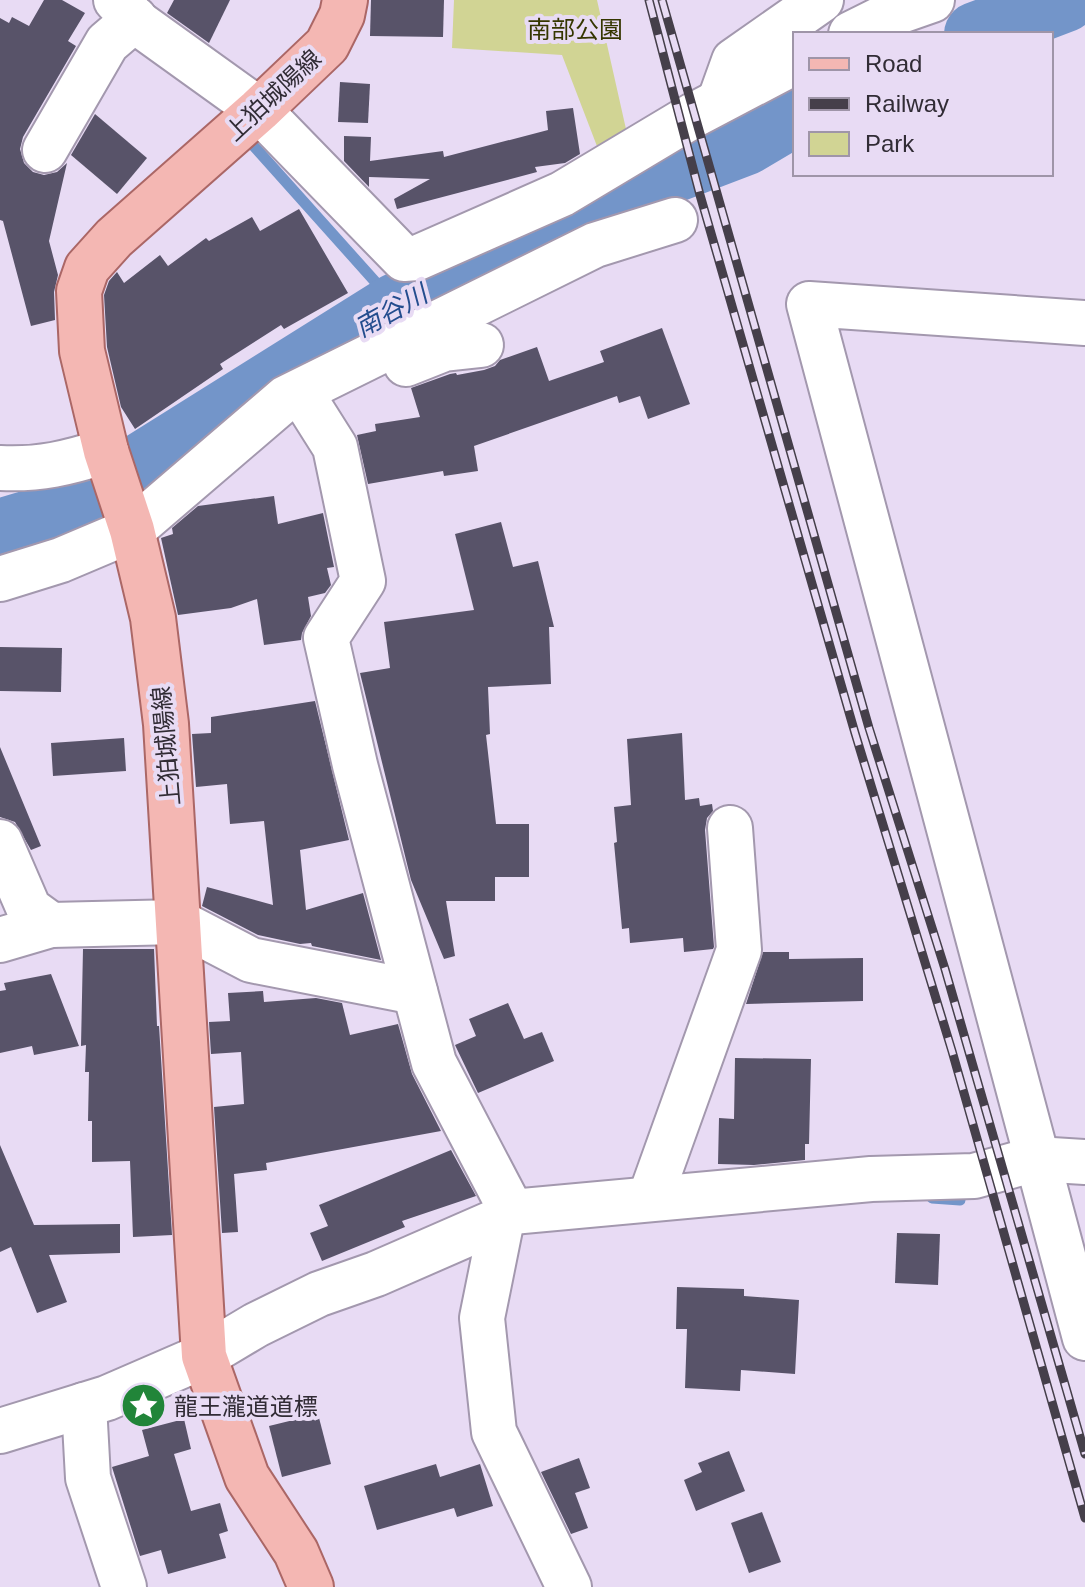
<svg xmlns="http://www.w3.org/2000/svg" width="1085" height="1587" viewBox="0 0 1085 1587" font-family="Helvetica,'Noto Sans JP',sans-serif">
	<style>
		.green { fill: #d1d494 }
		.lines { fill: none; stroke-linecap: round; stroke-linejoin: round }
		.stream { stroke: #7395c9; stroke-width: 11 }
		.river { stroke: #7395c9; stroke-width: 64 }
		.building { fill: #585369 }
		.minor-casing { stroke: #a398ae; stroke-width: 48 }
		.major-casing { stroke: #ab6766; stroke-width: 48 }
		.minor { stroke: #fff; stroke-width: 44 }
		.major { stroke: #f4b7b3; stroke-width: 44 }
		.rail-casing { stroke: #453f4a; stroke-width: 9 }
		.rail { stroke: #e8dbf4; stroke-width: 6; stroke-dasharray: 18; stroke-linecap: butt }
		.labels { text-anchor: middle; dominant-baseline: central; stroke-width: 8; stroke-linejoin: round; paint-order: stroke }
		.park-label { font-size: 24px; fill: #353600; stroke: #e8dbf4 }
		.street-label { font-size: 24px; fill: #312c35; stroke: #e8dbf4 }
		.poi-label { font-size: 24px; fill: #312c35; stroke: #e8dbf4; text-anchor: start }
		.water-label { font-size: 26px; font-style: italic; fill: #244d8e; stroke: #e8dbf4 }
	</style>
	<rect width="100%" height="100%" fill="#e8dbf4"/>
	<!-- green -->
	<polygon class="green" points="454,0 597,0 628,138 600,154 562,55 452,48"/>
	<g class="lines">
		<!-- stream -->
		<g class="stream">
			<polyline points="244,135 396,305"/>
			<polyline points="932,1198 960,1200"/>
		</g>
		<!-- river -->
		<g class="river">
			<polyline points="976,34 1065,0"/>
			<polyline points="0,531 67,511 396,305 534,242 670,172 746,143 795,114"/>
		</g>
	</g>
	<!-- building -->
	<g class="building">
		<polygon points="44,0 62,0 85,13 68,41 76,46 23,137 20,149 24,163 33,172 44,175 57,172 67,163 49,241 58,275 54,292 55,320 31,326 3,221 0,220 0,18 9,23 12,17 29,26"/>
		<polygon points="174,0 230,0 209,43 167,13"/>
		<polygon points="371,0 444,0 443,37 370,36"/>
		<polygon points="340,82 370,84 368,123 338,122"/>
		<polygon points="573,108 580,154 565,163 535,167 537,172 397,209 394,199 430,179 369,177 369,187 344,161 344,136 371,137 370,161 443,151 444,157 548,130 546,111"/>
		<polygon points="95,114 147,158 117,194 71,155"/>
		<polygon points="299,209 348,293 284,329 281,325 220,364 223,369 135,429 121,407 107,347 104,295 109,281 117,272 124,283 160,255 168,266 206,238 209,241 252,217 260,231"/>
		<polygon points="662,328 690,404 648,419 640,396 619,403 617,396 474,446 478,471 444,476 443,471 368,484 357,435 376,431 375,424 420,417 411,388 450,374 456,373 457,375 484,370 495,366 500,360 537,347 549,381 604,362 600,351"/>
		<polygon points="274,496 278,524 323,513 334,567 327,568 331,585 325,593 308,597 311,616 302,633 301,640 264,645 257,599 231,608 178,615 161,538 173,534 172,528 198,506"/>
		<polygon points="501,522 513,567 538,561 554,627 549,627 551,684 488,687 490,734 486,735 496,824 529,824 529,877 495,877 495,901 446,901 455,956 444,959 411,880 360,673 390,668 384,622 474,610 455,534"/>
		<polygon points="0,647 62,648 61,692 0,691"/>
		<polygon points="315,701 349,840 300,850 306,910 363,893 381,960 312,946 311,943 300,944 258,935 202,906 207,887 273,905 264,821 230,824 227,784 196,787 192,734 211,733 211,717"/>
		<polygon points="682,733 685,800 699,798 700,806 712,804 713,811 707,818 705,830 714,947 713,949 684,952 683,938 630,943 629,928 622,929 614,843 617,842 614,807 631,805 627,739"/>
		<polygon points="124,738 126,771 53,776 51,743"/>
		<polygon points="0,747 41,846 31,850 15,822 0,817"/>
		<polygon points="83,949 154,949 157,1026 159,1026 172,1235 133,1237 130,1161 92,1162 92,1121 88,1121 89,1072 85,1072 86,1045 81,1046"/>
		<polygon points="763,952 789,952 789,959 863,958 863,1001 746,1004"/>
		<polygon points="51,974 79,1046 34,1055 32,1046 0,1053 0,991 6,990 4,983"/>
		<polygon points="263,991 264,1002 316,998 342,1003 350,1035 398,1024 412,1074 441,1131 266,1163 267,1170 234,1174 238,1232 222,1233 214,1107 244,1104 241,1052 211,1054 209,1022 230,1021 228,993"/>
		<polygon points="508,1003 524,1039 542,1032 554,1061 478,1093 455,1045 476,1036 469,1019"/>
		<polygon points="735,1058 811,1059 809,1144 805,1144 805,1160 754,1165 718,1164 719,1118 734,1119"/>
		<polygon points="0,1145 34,1225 120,1224 120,1253 49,1255 67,1302 37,1313 11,1247 0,1252"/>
		<polygon points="451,1150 476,1196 402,1221 405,1227 322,1261 310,1233 328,1226 319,1205"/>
		<polygon points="897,1233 940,1234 938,1285 895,1283"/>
		<polygon points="677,1287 744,1289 744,1296 799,1300 795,1374 741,1370 740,1391 685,1388 687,1329 676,1329"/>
		<polygon points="318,1414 331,1464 282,1477 269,1426"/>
		<polygon points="184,1419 191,1449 174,1454 191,1511 220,1503 228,1531 219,1534 226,1558 168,1574 161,1550 140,1556 112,1467 149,1456 142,1430"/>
		<polygon points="729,1451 745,1491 696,1511 684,1480 702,1472 698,1463"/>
		<polygon points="579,1458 590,1488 575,1493 588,1528 571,1534 541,1472"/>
		<polygon points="436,1464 440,1477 480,1464 493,1506 457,1517 454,1508 377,1530 364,1486"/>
		<polygon points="762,1512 781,1562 749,1573 731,1523"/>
	</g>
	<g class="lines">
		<defs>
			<g id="minor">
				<polyline points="116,0 138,23 259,110 404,259 417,258 562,194 694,115 795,62"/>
				<polyline points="851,34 889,15 932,0"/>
				<polyline points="720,100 734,61 821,0"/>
				<polyline points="45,150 107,43 135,19"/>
				<polyline points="1085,323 809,304 1085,1338"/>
				<polyline points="406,364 444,349 481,345"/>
				<polyline points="311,409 335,447 363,581 326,638 355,765 434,1063 512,1212"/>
				<path d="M0,468C40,470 68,463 106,451"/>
				<polyline points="0,579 61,560 132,530 286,398 595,245 675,220"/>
				<polyline points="0,842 29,909 51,925"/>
				<polyline points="0,940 51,925 178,922 251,960 415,992"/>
				<polyline points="650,1198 739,950 730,828"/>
				<polyline points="502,1219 482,1318 494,1432 569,1587"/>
				<polyline points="84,1405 88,1478 124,1587"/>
				<polyline points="0,1431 107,1398 204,1356 256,1325 319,1294 376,1274 502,1219 512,1212 871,1179 974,1176 1036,1159 1085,1162"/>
			</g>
			<polyline id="major" points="311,1587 296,1552 247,1477 204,1356 166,724 153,618 132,530 106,451 82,351 79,291 87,268 114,238 259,110 327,45 342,15 345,0"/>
		</defs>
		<!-- minor casing -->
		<use href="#minor" class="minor-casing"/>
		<!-- major casing -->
		<use href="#major" class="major-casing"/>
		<!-- minor -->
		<use href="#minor" class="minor"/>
		<!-- major -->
		<use href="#major" class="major"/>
		<defs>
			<g id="rail">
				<polyline points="649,0 700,195 855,733 952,1051 1085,1518"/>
				<polyline points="662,0 869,728 945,969 1085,1454"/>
			</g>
		</defs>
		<!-- rail casing -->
		<use href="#rail" class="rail-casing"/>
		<!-- rail -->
		<use href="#rail" class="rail"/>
	</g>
	<!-- icons -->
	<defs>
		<symbol id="sight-disc" viewBox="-11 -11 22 22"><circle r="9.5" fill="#218539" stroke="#e8dbf4"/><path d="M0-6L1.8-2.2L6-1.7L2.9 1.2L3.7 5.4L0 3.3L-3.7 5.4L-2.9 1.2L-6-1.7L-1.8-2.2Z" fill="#fff"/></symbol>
	</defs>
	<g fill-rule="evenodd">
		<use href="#sight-disc" x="118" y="1380" width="51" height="51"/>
	</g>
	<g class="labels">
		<!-- park labels -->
		<g class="park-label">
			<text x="575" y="29">南部公園</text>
		</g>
		<!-- street labels -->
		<g class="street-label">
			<text transform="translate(273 95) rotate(-43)">上狛城陽線</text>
			<text transform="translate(166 746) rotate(-95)">上狛城陽線</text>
		</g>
		<!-- poi labels -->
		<g class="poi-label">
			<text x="174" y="1406">龍王瀧道道標</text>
		</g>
		<!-- water labels -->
		<g class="water-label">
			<text transform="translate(391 311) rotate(-29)">南谷川</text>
		</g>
	</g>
	<!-- legend -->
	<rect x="793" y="32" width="260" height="144" fill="#e8dbf4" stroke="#9f95a8" stroke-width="2"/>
	<rect x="809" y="58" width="40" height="12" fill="#f4b7b3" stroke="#9f95a8" stroke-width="2"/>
	<text x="865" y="72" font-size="24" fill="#312c35">Road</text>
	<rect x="809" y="98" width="40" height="12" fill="#453f4a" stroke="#9f95a8" stroke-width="2"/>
	<text x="865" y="112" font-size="24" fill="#312c35">Railway</text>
	<rect x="809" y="132" width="40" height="24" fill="#d1d494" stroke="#9f95a8" stroke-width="2"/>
	<text x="865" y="152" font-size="24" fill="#312c35">Park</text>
</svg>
